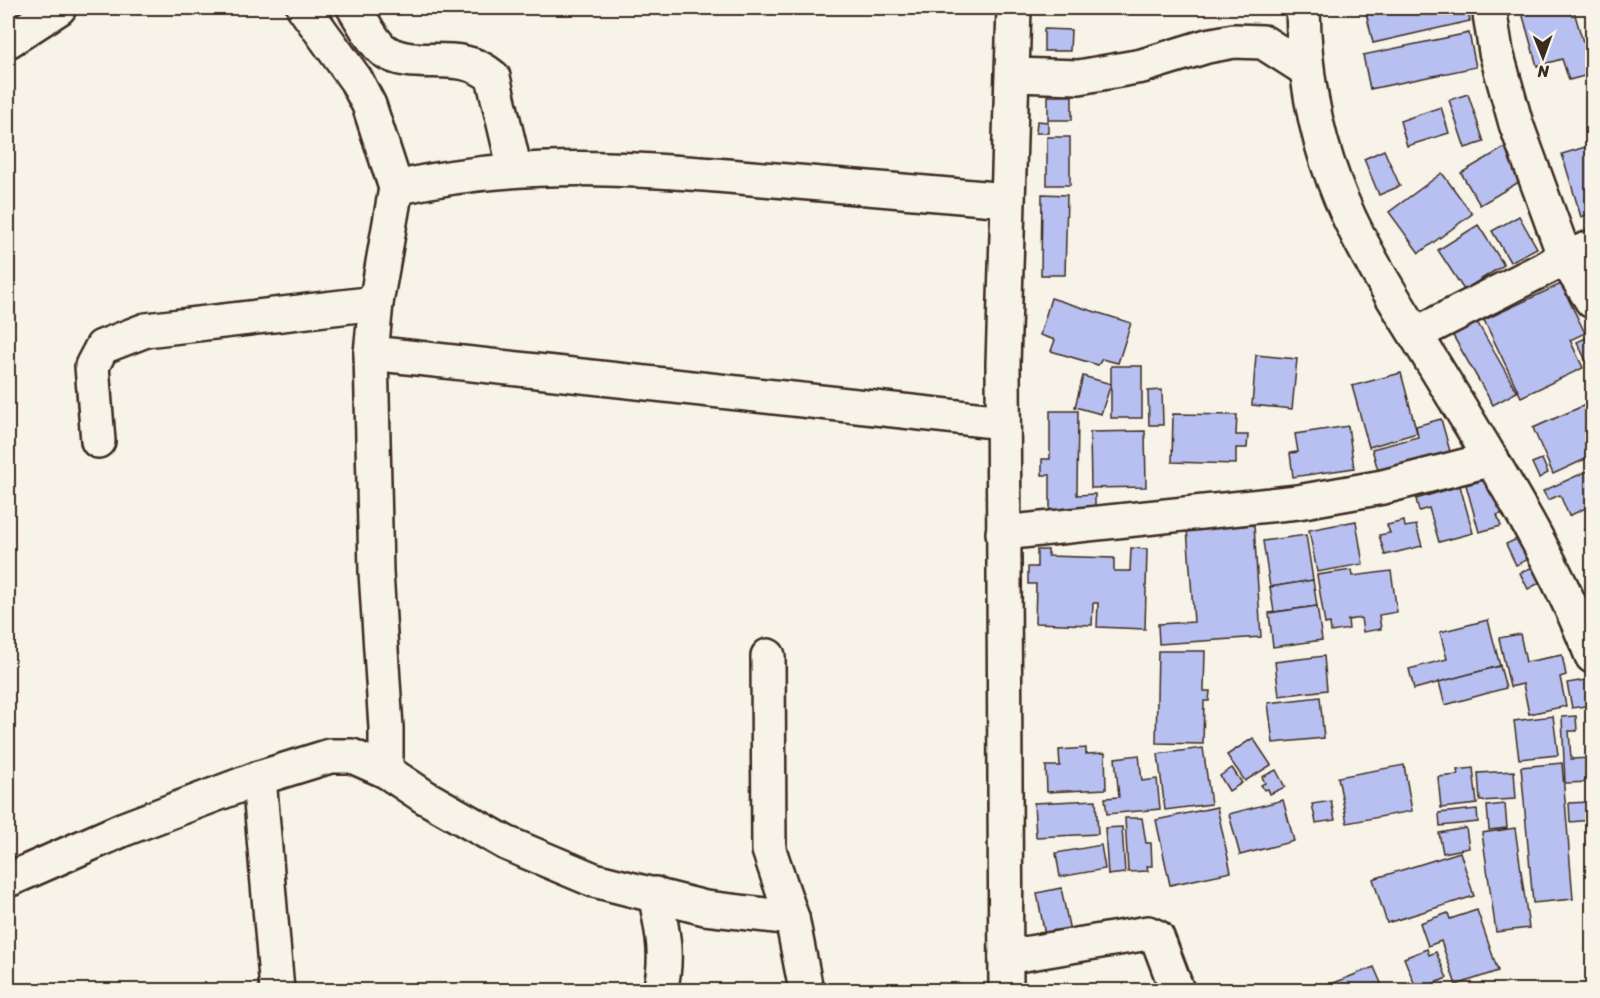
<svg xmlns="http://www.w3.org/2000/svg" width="1600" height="998" font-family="Sriracha,sans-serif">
<rect width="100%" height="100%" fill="#f7f3e8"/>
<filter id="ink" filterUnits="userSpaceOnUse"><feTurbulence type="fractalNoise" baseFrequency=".0167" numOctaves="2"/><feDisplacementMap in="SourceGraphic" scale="12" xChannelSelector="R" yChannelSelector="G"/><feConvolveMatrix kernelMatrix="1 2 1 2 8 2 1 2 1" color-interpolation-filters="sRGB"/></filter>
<g filter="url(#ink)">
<g fill="#b7c0f1" stroke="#3b2a1e" stroke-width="1.5">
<polygon points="1365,8 1467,8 1470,21 1373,43"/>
<polygon points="1527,8 1573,8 1583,42 1592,39 1592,74 1569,80 1562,59 1537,66 1521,9"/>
<polygon points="1044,29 1071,30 1070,51 1044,51"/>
<polygon points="1469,33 1476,67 1370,89 1363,55"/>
<polygon points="1468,94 1484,142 1465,148 1449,100"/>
<rect x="1048" y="96" width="24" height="24"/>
<polygon points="1441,107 1449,133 1407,146 1400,121"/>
<polygon points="1037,121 1048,122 1048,133 1036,133"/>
<rect x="1047" y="137" width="23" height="48"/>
<polygon points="1592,145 1592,213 1581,217 1562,154"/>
<polygon points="1507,146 1526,178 1480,205 1461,173"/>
<polygon points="1384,150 1400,186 1379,195 1364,159"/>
<polygon points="1442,173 1472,214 1419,253 1389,212"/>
<polygon points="1042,194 1067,195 1065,275 1041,275"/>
<polygon points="1519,216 1537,248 1510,262 1492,231"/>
<polygon points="1478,225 1504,265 1464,290 1438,250"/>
<polygon points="1561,284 1585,333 1570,340 1583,368 1521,397 1484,320"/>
<polygon points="1051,298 1131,323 1118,363 1102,359 1098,365 1051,351 1055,340 1040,335"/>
<polygon points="1476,320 1517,392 1493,405 1452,334"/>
<polygon points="1592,335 1592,368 1590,369 1577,342"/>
<polygon points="1256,355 1297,359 1292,409 1252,405"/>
<rect x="1111" y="366" width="31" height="52"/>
<polygon points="1401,373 1417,433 1369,447 1352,386"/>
<polygon points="1083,376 1111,384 1101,414 1075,407"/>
<polygon points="1162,390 1163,425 1149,425 1148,391"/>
<polygon points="1592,402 1592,456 1553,474 1533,428"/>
<polygon points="1050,411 1078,411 1077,495 1095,494 1095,513 1050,513 1050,475 1042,475 1042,459 1050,459"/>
<polygon points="1173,414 1237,415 1236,435 1248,435 1247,448 1236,448 1236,464 1172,462"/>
<polygon points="1441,419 1451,455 1379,474 1372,449 1418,437 1416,426"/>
<polygon points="1348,426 1354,468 1293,477 1290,453 1298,452 1295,434"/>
<polygon points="1145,431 1146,487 1091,488 1090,432"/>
<polygon points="1542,459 1548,473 1539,478 1532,463"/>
<polygon points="1592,469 1592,505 1569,516 1560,495 1548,500 1543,491"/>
<polygon points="1488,479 1508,512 1497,515 1501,526 1479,532 1466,485"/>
<polygon points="1460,486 1473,533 1439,542 1429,508 1419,511 1416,499"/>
<polygon points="1356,521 1363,564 1317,572 1309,530"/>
<polygon points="1404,521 1405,527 1416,525 1422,546 1385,555 1379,535 1390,533 1387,525"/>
<polygon points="1254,525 1261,637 1159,644 1158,624 1194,622 1187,529"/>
<polygon points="1592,526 1592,547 1584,530"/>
<polygon points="1306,535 1313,580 1270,587 1263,541"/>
<polygon points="1521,537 1531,558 1516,565 1506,544"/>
<polygon points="1131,548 1147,549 1145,629 1097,627 1098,603 1093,603 1092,625 1035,623 1036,584 1028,584 1028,567 1037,567 1037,550 1048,550 1048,556 1114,558 1114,571 1130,571"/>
<polygon points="1539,564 1547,579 1528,589 1520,573"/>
<polygon points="1352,570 1353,576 1391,571 1397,612 1379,615 1381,629 1363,632 1361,618 1348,620 1349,629 1331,632 1330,623 1325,624 1317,575"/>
<polygon points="1313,580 1317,606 1274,612 1270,587"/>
<polygon points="1317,606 1322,640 1273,647 1269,613"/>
<polygon points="1488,620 1500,666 1414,689 1409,669 1447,659 1440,632"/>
<polygon points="1520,634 1526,662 1562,655 1566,675 1560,677 1566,706 1529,714 1523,684 1510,687 1499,638"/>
<polygon points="1158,651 1205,651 1204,691 1210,691 1209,701 1204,701 1203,744 1156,743"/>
<polygon points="1324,656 1327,690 1279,696 1275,662"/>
<polygon points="1500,666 1506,688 1445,705 1439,682"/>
<polygon points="1592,679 1592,705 1572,708 1567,683"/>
<polygon points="1320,697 1324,738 1273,743 1268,703"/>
<polygon points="1553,716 1558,755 1519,759 1514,721"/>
<polygon points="1576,716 1577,731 1569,731 1571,759 1591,758 1592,782 1565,783 1562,717"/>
<polygon points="1253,738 1271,765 1245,781 1227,755"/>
<polygon points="1086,748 1086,754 1105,753 1106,789 1047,792 1046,766 1060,766 1059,750"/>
<polygon points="1203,748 1211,804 1165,810 1158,754"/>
<polygon points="1139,755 1142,781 1157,779 1160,809 1107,814 1105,798 1119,797 1115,758"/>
<polygon points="1562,763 1573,899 1533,903 1521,767"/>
<polygon points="1404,765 1412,811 1347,823 1338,777"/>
<polygon points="1232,768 1242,783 1229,791 1220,776"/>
<polygon points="1473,768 1477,804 1441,808 1438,777 1458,775 1457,770"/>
<polygon points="1276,770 1285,787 1270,794 1268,789 1264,790 1261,785 1265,783 1262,777"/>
<polygon points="1514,771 1516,799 1480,801 1478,773"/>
<polygon points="1096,800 1098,834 1036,837 1034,803"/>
<polygon points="1283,800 1294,841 1240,855 1229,814"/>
<polygon points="1331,801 1335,820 1316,823 1312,804"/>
<polygon points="1590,802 1591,820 1570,822 1569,803"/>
<polygon points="1505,804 1507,828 1489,830 1487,806"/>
<polygon points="1217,807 1231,872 1170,885 1156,820"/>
<polygon points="1477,809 1478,822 1440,826 1439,813"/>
<polygon points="1125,818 1142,818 1146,843 1151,843 1152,866 1147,866 1148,871 1128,872"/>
<polygon points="1122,827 1125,873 1108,875 1105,828"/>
<polygon points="1466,828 1469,848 1443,853 1439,833"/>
<polygon points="1515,828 1529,928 1496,932 1482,833"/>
<polygon points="1101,845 1105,869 1060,877 1056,853"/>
<polygon points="1460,852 1474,896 1387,923 1373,879"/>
<polygon points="1061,888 1071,936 1046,941 1037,893"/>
<polygon points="1477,910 1498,971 1456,985 1441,941 1428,946 1420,923 1448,913 1450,919"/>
<polygon points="1427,949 1429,955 1436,952 1447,978 1430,985 1432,990 1417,990 1404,958"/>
<polygon points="1374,967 1384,990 1316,990"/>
</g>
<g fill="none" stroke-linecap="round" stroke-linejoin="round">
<g stroke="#3b2a1e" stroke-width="38">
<g id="minor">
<polyline points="304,8 356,80 369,105 396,188 376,303 371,353 376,572 386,728 386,771"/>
<path d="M354,8C362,20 372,41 383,50C415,73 457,46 493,77L515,170"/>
<path d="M1303,8C1304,67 1313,126 1334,181C1355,239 1390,293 1422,345C1483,446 1549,547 1592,656"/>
<polyline points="1489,8 1496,52 1516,124 1565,258 1592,301"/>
<polyline points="8,41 59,8"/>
<polyline points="1013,75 1079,77 1142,66 1207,46 1234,41 1263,42 1307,70"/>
<path d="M396,188C517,159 640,168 763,179C844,186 926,193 1007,200"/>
<polyline points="1416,334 1565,258 1592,247"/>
<polyline points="371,353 1003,422"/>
<polyline points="98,441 92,366 102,347 146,330 376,303"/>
<polyline points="1003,533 1298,502 1383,487 1492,459"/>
<polyline points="768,656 769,850 792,918 806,990"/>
<polyline points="259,778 277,990"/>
<polyline points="8,880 124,829 259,778 330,756 352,756 386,771 425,797 506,843 594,880 705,908 792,918"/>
<path d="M655,894C662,929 669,956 660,990"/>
<polyline points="1006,957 1148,933 1157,937 1177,990"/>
<polyline points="1006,990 1003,364 1014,8"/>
</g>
</g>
<use href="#minor" stroke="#f7f3e8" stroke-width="33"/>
</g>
</g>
<rect width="1600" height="998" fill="none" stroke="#f7f3e8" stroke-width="30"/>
<rect x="15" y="15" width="1570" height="968" fill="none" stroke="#3b2a1e" stroke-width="2" filter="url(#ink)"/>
<g transform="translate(1543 57) rotate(179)" stroke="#f7f3e8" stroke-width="4.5" paint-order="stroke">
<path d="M0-4.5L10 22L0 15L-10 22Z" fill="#3b2a1e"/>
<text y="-9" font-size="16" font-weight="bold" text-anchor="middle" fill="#3b2a1e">N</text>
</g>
</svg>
